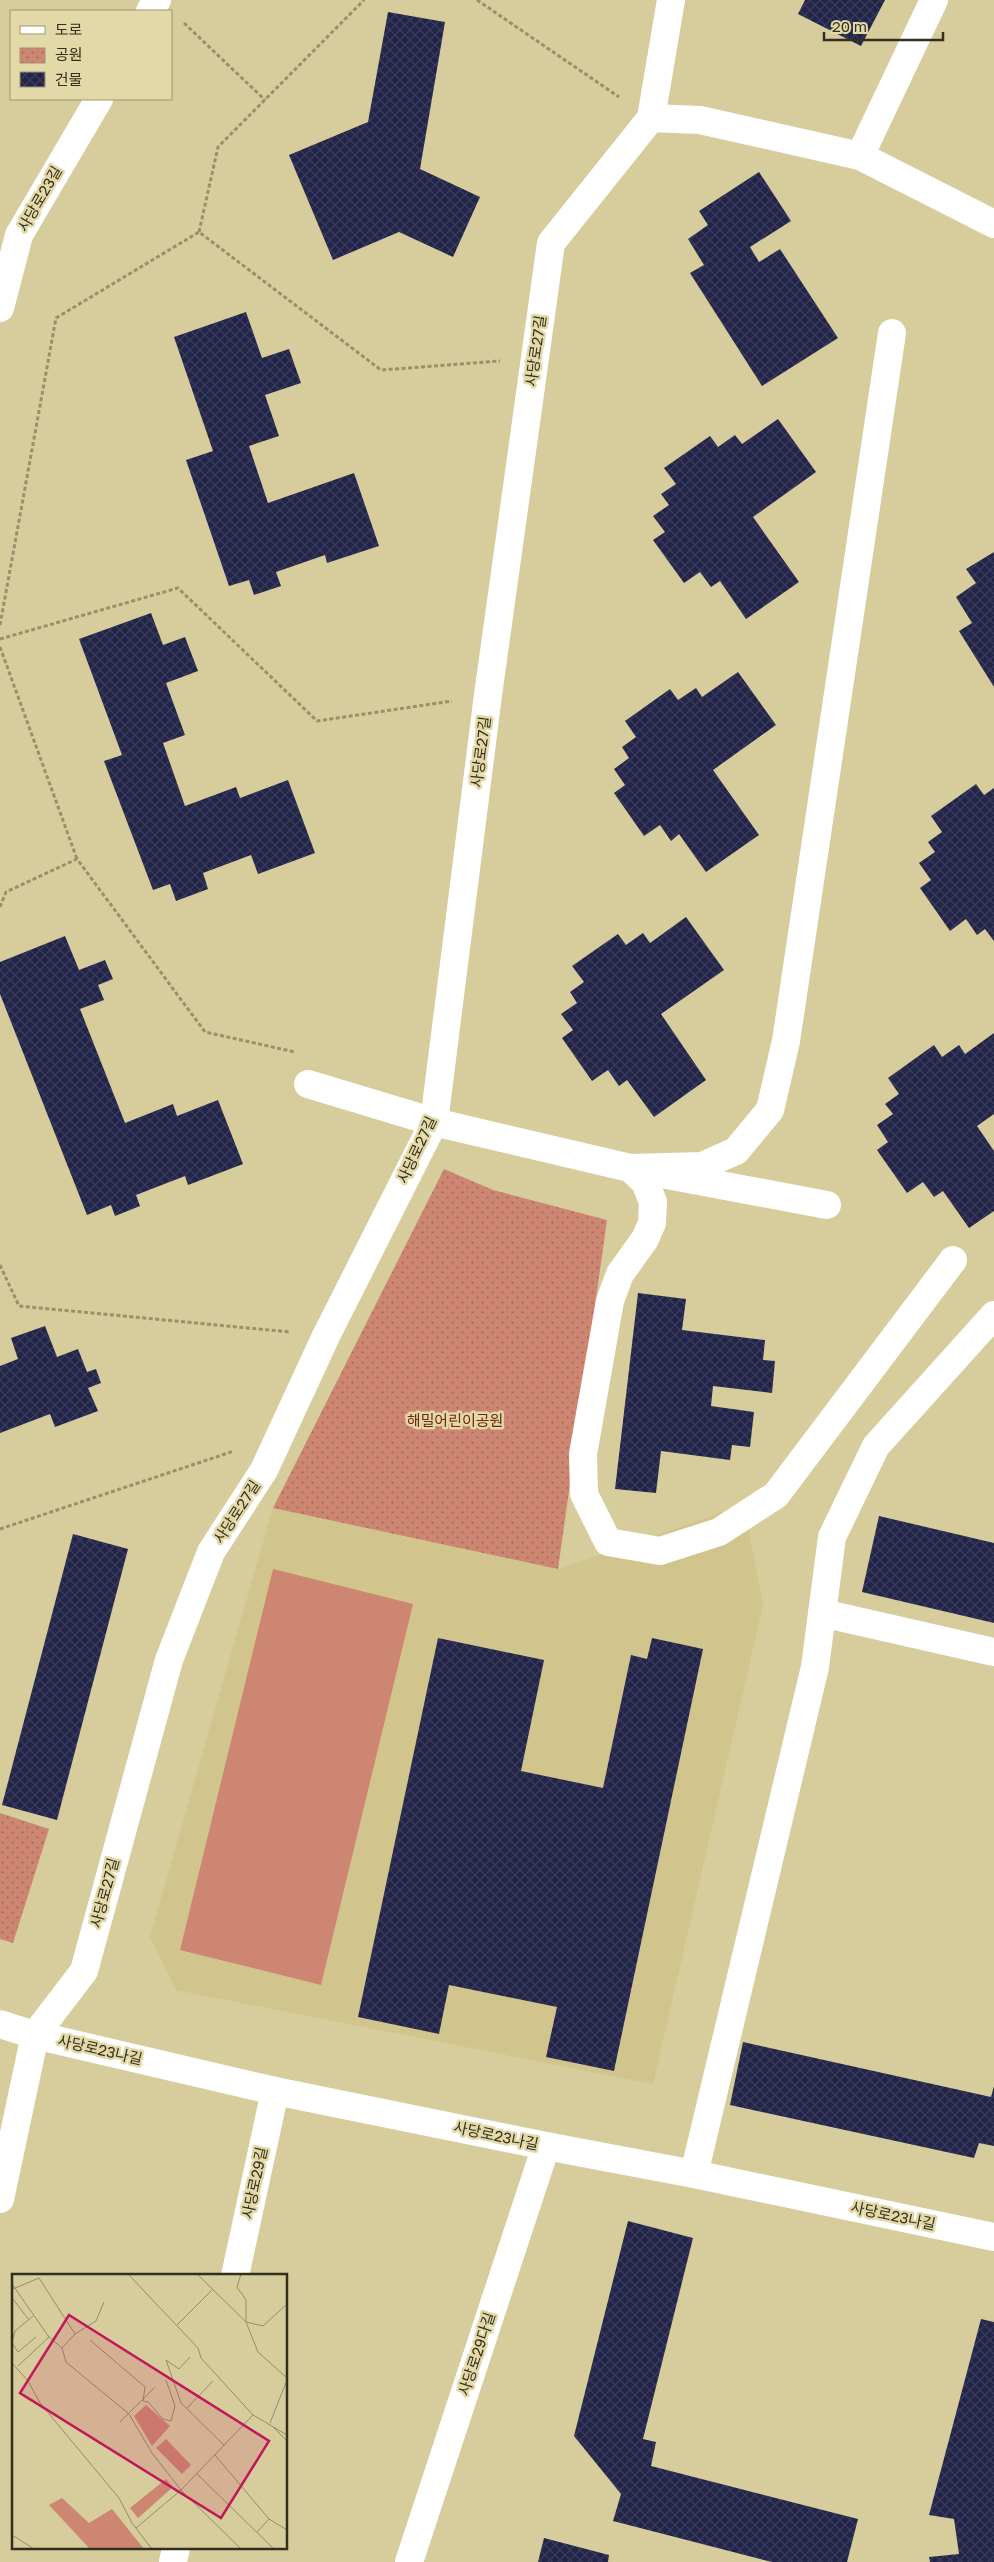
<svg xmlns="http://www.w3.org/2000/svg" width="994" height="2562" font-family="'Golos Text','Noto Sans KR',sans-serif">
<defs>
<pattern id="park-dots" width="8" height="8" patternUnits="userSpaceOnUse" patternTransform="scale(1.25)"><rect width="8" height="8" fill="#cd8671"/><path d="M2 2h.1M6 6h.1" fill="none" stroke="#a76e5c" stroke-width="1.8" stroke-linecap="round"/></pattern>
<pattern id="building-cross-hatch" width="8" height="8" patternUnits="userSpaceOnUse" patternTransform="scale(1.25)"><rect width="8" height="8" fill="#222549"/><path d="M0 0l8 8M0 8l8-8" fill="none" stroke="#3a3c5a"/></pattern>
</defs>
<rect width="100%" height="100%" fill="#d6cc9c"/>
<polygon fill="#d1c58d" points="744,1505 763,1605 653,2084 176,1990 150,1937 273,1508 558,1569"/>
<g fill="url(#park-dots)">
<polygon points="444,1169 493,1190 607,1220 558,1569 273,1508"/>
<polygon points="0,1813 49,1829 13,1943 0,1939"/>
</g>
<polygon fill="#cd8671" points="273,1569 413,1604 321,1985 180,1950"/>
<g fill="url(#building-cross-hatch)">
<polygon points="805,0 885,0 861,46 798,14"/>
<polygon points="388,12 445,22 420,169 480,197 453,257 399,232 333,260 289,155 368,122"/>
<polygon points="759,172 791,221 750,247 759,262 780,249 838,338 762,386 690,273 704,265 688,239 708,225 699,211"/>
<polygon points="246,312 262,358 289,349 301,383 265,395 279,436 249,446 268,503 354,473 379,546 327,563 325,555 276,572 281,586 254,595 249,580 229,586 186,460 213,451 174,337"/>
<polygon points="778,419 816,472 753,517 799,582 746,619 720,581 711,587 700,572 684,583 653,540 665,532 653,516 669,505 661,494 676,484 664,468 710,436 718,447 735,435 742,444"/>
<polygon points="994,552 994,687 959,631 972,623 956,597 976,583 966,569"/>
<polygon points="151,613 163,645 185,637 198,671 166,683 185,735 163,743 185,806 236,787 240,798 288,780 315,853 258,874 251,855 203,873 208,889 176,901 170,884 153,890 104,761 122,755 79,639"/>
<polygon points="738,672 776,725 713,770 759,835 706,872 679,834 671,841 660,825 644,836 614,793 625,785 614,769 629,758 622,747 636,737 625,721 670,689 678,700 696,688 702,697"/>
<polygon points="976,784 984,795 994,788 994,941 985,929 977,935 966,919 950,931 920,888 931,880 919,863 935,852 928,842 942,832 931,816"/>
<polygon points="686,917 724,970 661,1014 706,1080 654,1117 627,1080 619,1086 608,1070 592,1081 562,1038 573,1030 561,1014 577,1003 570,992 584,982 572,966 618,934 626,945 643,933 650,943"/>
<polygon points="65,936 79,970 105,960 113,979 98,985 104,1000 80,1009 125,1123 173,1104 177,1116 218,1100 243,1164 188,1185 185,1176 136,1195 140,1206 115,1216 111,1205 87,1215 0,994 0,962"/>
<polygon points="994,1033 994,1114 977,1126 994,1151 994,1211 969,1228 943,1191 934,1197 923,1182 907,1193 877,1150 888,1142 877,1125 893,1114 885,1104 899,1094 888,1078 934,1045 942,1057 959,1045 965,1054"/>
<polygon points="638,1293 686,1299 682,1330 765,1340 763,1360 775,1361 772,1393 713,1386 711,1406 754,1412 750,1447 732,1445 730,1460 661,1451 656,1493 615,1489"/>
<polygon points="45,1326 57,1357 78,1349 87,1372 96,1369 101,1383 88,1388 98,1411 55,1427 50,1414 0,1433 0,1366 18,1359 11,1338"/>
<polygon points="879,1516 994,1543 994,1623 862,1592"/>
<polygon points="73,1534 128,1549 57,1820 2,1805"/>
<polygon points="438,1638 544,1660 521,1771 603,1788 631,1655 647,1659 652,1638 703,1649 614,2071 546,2057 557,2007 449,1985 439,2034 358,2017"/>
<polygon points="743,2042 991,2097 994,2086 994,2146 979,2143 974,2158 730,2105"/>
<polygon points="628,2221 693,2238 643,2439 656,2442 651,2466 858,2519 847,2562 772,2562 613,2521 621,2494 574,2436"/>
<polygon points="981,2319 994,2322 994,2562 930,2562 929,2557 959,2554 954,2519 929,2515"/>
<polygon points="544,2538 609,2555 608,2562 538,2562"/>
</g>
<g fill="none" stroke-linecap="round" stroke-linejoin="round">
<g stroke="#98906b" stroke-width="3" stroke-dasharray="4 2.5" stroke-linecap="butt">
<polyline points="477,0 619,97"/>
<polyline points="184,23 265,100"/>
<polyline points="199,232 218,147 364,0"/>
<polyline points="0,625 56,318 199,232 381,370 500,361"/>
<polyline points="0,639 178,588 317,721 452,701"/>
<polyline points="0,647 77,859"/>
<polyline points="0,907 6,892 77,859 205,1032 295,1052"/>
<polyline points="0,1265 19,1306 290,1332"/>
<polyline points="0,1529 234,1451"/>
</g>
<g stroke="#fff" stroke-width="28">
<polyline points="934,0 860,156 994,224"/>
<polyline points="150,11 157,0"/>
<polyline points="651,118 700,120 860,156"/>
<polyline points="0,308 19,235 99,99"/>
<polyline points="308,1084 434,1122 630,1168 827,1205"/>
<polyline points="630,1168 702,1166 736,1151 770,1110 786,1041 892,333"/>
<polyline points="630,1168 645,1182 653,1202 652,1223 645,1239 620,1274 610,1301 583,1454 584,1494 608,1542 660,1551 719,1532 776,1495 953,1260"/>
<polyline points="822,1613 994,1652"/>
<polyline points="0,2024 35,2035 275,2091 546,2146 694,2174 994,2237"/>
<polyline points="694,2174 815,1667 832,1537 876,1446 994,1315"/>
<polyline points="0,2199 35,2035 84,1971 169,1660 211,1552 264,1470 326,1336 434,1122 488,695 551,243 651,118 671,0"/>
<polyline points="235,2276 275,2091"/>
<polyline points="173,2562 176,2548"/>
<polyline points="409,2562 546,2146"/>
</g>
</g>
<g text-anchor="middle" stroke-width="5" stroke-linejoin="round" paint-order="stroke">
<g font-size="15" fill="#332f1c" stroke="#e3d9a8">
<text transform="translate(40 199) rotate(-60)" y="5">사당로23길</text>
<text transform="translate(536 351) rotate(-82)" y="5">사당로27길</text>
<text transform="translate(481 752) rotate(-83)" y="5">사당로27길</text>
<text transform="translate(417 1150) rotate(-65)" y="5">사당로27길</text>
<text transform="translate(237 1512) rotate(-57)" y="5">사당로27길</text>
<text transform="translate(105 1893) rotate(-75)" y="5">사당로27길</text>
<text transform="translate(100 2050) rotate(13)" y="5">사당로23나길</text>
<text transform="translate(496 2136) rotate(12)" y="5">사당로23나길</text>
<text transform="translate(255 2183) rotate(-78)" y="5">사당로29길</text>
<text transform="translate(893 2216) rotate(12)" y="5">사당로23나길</text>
<text transform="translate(477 2354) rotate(-72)" y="5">사당로29다길</text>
</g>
<g font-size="15" fill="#702810" stroke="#e3d9a8">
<text x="455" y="1426">해밀어린이공원</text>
</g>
</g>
<g transform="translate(12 2274)">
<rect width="275" height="275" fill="#d6cc9c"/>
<path d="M134,131L158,152L140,172L122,142ZM154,205L161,213L126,244L118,234ZM50,224L77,249L100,235L132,275H78L37,231Z" fill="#cd8671"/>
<path d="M154,165L179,191L170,200L144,174Z" fill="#cd8671"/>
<path fill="none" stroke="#958d69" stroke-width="1" d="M116,0L186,74L189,84L241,141L275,161M185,0L234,48L251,52L275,30M229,0L225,13L234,26V48L246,78L275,104M0,10L37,63L50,74L54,88L117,140L140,179L169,216L229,275M1,15L27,4L63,60L84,47L92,28M1,25L17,46M165,51L200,16M78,66L133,113L131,127M0,68L3,57L21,42M0,69L6,78L24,63M50,74L63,60M154,86L169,129L212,171M154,86L167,95L178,83M0,89L16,107L28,129L107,224L120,249L140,275M6,92L37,63M131,127L136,128L151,145L159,147L163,132L154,106M175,134L201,107M108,148L143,113M258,149L275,106M260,152L275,167M203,181L257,245L275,256M185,200L262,275M124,254L169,216L241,141M245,258L257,245M0,261L22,275"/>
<path fill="#c2185b" fill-opacity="0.15" stroke="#c2185b" stroke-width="2.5" d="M57,41L257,167L209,244L8,119Z"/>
<rect width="275" height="275" fill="none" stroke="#332f1c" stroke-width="2.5"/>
</g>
<rect x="10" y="10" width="162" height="90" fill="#e3d9a8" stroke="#9d9570"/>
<rect x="20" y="26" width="25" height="8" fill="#ffffff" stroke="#9d9570"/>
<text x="55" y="35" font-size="15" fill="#332f1c">도로</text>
<rect x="20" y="48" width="25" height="15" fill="url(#park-dots)" stroke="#9d9570"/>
<text x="55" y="60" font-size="15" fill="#332f1c">공원</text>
<rect x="20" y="72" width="25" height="15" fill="url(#building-cross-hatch)" stroke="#9d9570"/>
<text x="55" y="85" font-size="15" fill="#332f1c">건물</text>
<path d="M824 32v8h119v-8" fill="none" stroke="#332f1c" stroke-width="2.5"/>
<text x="832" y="32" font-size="15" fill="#332f1c" stroke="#e3d9a8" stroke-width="4" paint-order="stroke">20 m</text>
</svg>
